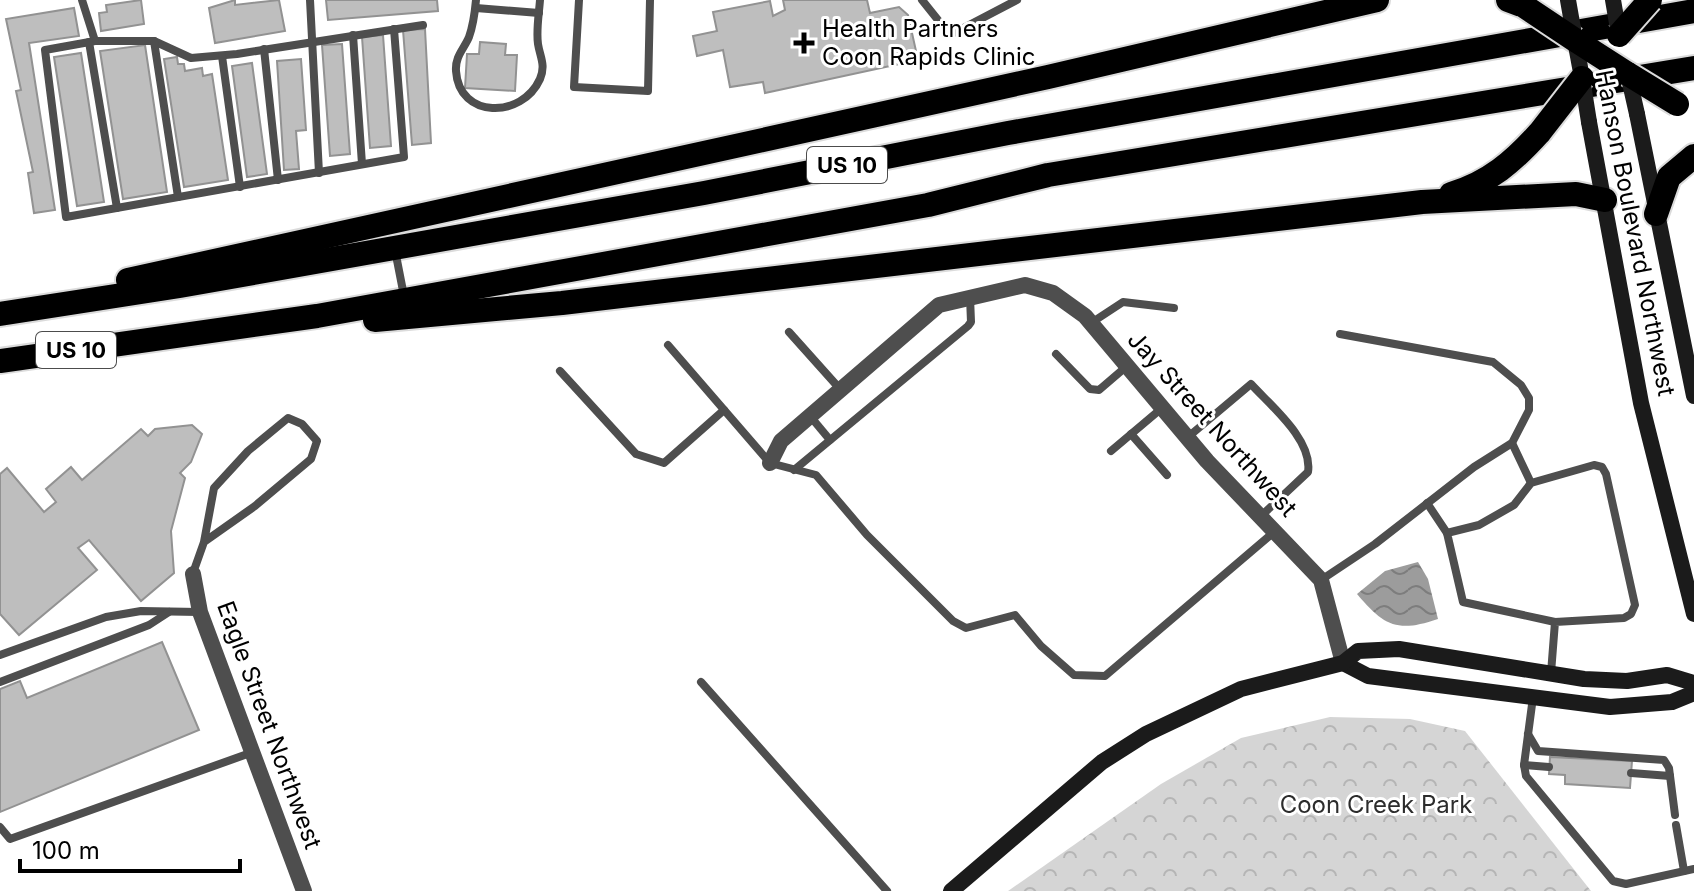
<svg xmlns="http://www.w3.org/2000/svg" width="1694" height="891" font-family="Inter,sans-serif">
<defs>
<pattern id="park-crowns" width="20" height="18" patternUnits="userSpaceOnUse" patternTransform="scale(2)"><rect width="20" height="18" fill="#d5d5d5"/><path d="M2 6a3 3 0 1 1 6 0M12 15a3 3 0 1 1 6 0" fill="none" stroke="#b5b5b5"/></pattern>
<pattern id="water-waves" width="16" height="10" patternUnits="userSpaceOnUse" patternTransform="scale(2)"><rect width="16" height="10" fill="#9c9c9c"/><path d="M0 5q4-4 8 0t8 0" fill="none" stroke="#7d7d7d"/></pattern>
</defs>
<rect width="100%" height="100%" fill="#fff"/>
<polygon fill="url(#park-crowns)" points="1330,717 1410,719 1465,731 1591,891 1008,891 1161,784 1241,738"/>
<path fill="url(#water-waves)" d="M1418,562L1428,579L1438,619C1397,633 1384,626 1357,594L1385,571Z"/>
<g fill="#bebebe" stroke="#929292" stroke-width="2">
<polygon points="141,0 144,24 101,31 99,13 107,12 106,5"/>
<polygon points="235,0 235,5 279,0 285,31 215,43 209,8"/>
<polygon points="326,0 437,0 438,11 328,20"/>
<polygon points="783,0 867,0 870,13 899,7 908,15 918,60 765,93 763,82 730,87 723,50 697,56 693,36 717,31 713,12 770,1 773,16 785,10"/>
<polygon points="74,8 79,36 29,43 55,210 34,213 28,173 33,172 16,91 21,90 6,19"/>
<polygon points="425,29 431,143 412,145 403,30"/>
<polygon points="383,35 391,146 370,148 362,37"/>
<polygon points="480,42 506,44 505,55 517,55 515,91 465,88 467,54 479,54"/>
<polygon points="342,44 350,154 330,156 322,45"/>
<polygon points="145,45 167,192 123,199 100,51"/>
<polygon points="81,53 104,202 77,206 54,57"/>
<polygon points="177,57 178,64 184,64 185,71 202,68 203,76 212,74 228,180 184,187 164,59"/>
<polygon points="301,59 306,130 296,131 299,169 284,170 277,61"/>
<polygon points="252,63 267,174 247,177 232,66"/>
<polygon points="192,425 202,434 191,462 180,473 185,478 171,531 174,573 141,601 89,540 78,548 97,570 19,635 0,614 0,474 7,468 44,512 56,502 46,489 71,467 82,480 141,429 148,436 155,429"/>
<polygon points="162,642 199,730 0,812 0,689 20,681 27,698"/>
<polygon points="1550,757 1632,761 1630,788 1565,784 1565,775 1549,774"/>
</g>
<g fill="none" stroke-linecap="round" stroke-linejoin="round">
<g stroke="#dbdbdb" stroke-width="28">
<g id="highway">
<polyline points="1508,0 1524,6"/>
<polyline points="1575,40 1628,74"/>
<path d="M1451,194C1489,183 1514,161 1540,132"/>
<polyline points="1656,214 1669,177 1694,156"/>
<polyline points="128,280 1048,77 1377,0"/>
<polyline points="0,314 180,286 704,193 1008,133 1694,11"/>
<polyline points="375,320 562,303 1422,202 1576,194 1605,200"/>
<polyline points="0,361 317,316 928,205 1048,175 1694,68"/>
</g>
</g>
<g stroke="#4e4e4e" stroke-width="8">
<polyline points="82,0 95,41 154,41 191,58 237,54 423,25"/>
<polyline points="310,0 319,173"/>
<path d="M476,0C475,11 473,26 469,37C464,49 455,56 456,71C459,119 522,119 540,79C546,65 540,57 538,44C536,30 539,14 540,0"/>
<polyline points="579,0 574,87 648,91 650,0"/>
<polyline points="922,0 950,35 1017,0"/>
<polyline points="476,8 539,13"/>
<polyline points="353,35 362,164"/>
<polyline points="95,41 45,50 66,217 404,157 394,29"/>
<polyline points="154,41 178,197"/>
<polyline points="89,42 117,208"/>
<polyline points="264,49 278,180"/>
<polyline points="222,56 240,187"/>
<polyline points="395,250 404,296"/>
<polyline points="1091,323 1123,302 1174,308"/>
<polyline points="789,332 840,389"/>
<polyline points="668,345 770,463 816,475 867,535 953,621 966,628 1015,615 1041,646 1074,675 1105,676 1274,532"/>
<polyline points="1056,354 1090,389 1099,390 1127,366"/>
<polyline points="560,371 636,454 664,463 724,410"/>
<polyline points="810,416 830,440"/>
<polyline points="1131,434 1167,475"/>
<path d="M1188,437L1251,384C1271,406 1313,440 1308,472L1260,517"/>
<polyline points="1512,443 1531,483"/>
<polyline points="1111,451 1162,408"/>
<polyline points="794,470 968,326 971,322 970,297"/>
<polyline points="1427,503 1447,533"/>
<polyline points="193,573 204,542 255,506 311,459 317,441 302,424 288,418 248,451 214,488 204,542"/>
<polyline points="1321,580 1375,544 1474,467 1512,443 1529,410 1529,398 1521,385 1493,362 1340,334"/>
<polyline points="0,655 106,617 141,611 199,612"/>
<polyline points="1551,673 1555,622 1624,618 1631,614 1635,605 1606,474 1602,467 1594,465 1531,483 1514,505 1479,525 1447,533 1463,602 1555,622"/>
<polyline points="0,682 149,625 169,612"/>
<polyline points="701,682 887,891"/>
<polyline points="1533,697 1524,765 1526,776 1613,881 1626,884 1694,869"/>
<polyline points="1528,734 1538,751 1664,760 1669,768 1675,815"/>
<polyline points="1524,765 1549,767"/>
<polyline points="1631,773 1670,776"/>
<polyline points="1676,825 1684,871"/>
<polyline points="0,827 10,839 253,752"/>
</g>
<g stroke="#4e4e4e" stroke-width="16">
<polyline points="770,463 781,441 939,305 1025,285 1053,293 1085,316 1207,461 1321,580 1343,663"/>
<polyline points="193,574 200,612 304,891"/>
</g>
<g stroke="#1b1b1b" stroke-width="16">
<polyline points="1575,40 1582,78"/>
<polyline points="1637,114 1694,396"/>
<polyline points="1589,122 1641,403 1694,614"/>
<polyline points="1343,663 1368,676 1610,707 1672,702 1694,693"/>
<polyline points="951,891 1102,762 1146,734 1241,689 1343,663 1358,651 1399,649 1584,679 1627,681 1667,675 1694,683"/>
</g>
<use href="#highway" stroke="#000" stroke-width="24"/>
<g stroke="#dbdbdb" stroke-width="28" stroke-linecap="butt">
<g id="highway-bridge">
<polyline points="1524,6 1575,40"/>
<polyline points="1619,35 1650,0"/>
<polyline points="1628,74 1677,104"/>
<polyline points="1540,132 1582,78"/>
</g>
</g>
<g stroke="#1b1b1b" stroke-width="16">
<polyline points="1568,0 1575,40"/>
<polyline points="1613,0 1619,35"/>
<polyline points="1628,74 1637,114"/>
<polyline points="1582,78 1589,122"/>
</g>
<use href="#highway-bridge" stroke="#000" stroke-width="24"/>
</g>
<path fill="#000" stroke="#fff" stroke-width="3" d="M800 31h8v8h8v8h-8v8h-8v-8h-8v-8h8z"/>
<g text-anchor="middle" stroke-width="6" stroke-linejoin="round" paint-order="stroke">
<g fill="#fff" stroke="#4c4c4c" stroke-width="2">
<rect x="807" y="147" width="80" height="36" rx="6"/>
<rect x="36" y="332" width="80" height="36" rx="6"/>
</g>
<g font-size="22" font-weight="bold" fill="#000">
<text x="847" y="173">US 10</text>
<text x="76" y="358">US 10</text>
</g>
<g font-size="24" fill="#000" stroke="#fff" text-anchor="start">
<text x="822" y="37">Health Partners<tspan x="822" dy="28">Coon Rapids Clinic</tspan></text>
</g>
<g font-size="24" fill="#000" stroke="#fff">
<text transform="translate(1635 233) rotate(79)" y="8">Hanson Boulevard Northwest</text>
<text transform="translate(1212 424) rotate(48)" y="8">Jay Street Northwest</text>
<text transform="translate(269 725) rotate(70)" y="8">Eagle Street Northwest</text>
</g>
<g font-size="24" fill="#2c2c2c" stroke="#fff">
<text x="1376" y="813">Coon Creek Park</text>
</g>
</g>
<path d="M20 859v12h220v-12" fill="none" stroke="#000000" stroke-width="4"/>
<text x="32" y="859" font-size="24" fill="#000000" stroke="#ffffff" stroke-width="6" paint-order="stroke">100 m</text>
</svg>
